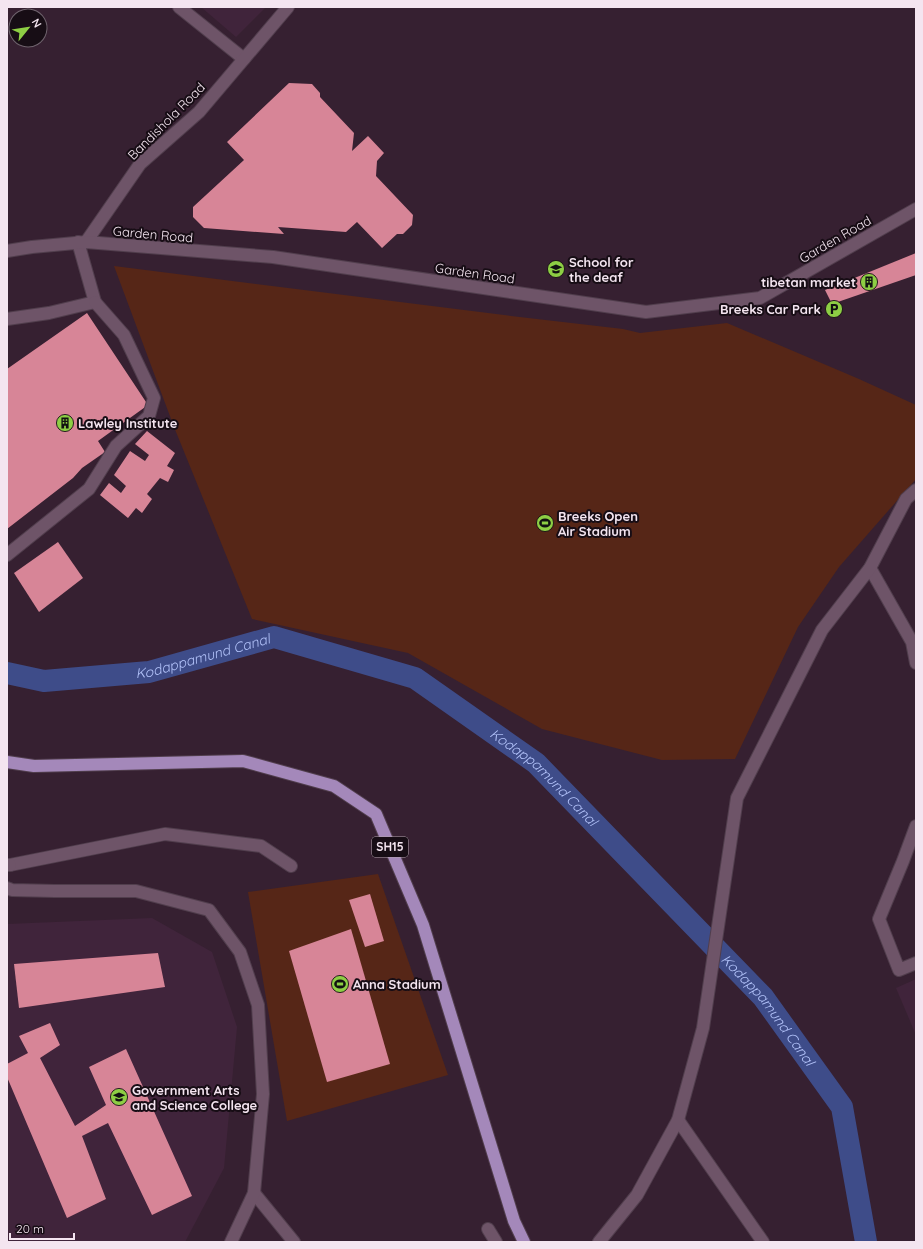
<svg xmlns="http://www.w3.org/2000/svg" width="923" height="1249" font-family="Quicksand,sans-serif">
<rect width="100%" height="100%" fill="#362031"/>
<g fill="#40243b">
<polygon points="201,7 266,7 236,37"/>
<polygon points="152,918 212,952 237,1027 224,1168 185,1242 7,1242 7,924"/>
<polygon points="916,979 916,1035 896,988"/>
</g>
<g fill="#562617">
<polygon points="114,266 511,316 623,329 640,333 727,323 859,379 916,405 916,479 839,567 798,627 735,759 662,760 542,729 408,653 252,619 174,427"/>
<polygon points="378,874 448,1075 287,1121 248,892"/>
</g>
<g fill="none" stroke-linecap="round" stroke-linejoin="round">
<path stroke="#3e4c89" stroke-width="22" id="s1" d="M7,673L44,681L149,672L274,637L415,678L536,763L763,997L842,1107L866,1242"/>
</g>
<g fill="#d78597">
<polygon points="289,83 312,84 320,93 320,97 354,133 352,151 368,136 384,153 377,161 376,176 413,215 412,225 403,234 397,234 382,248 357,222 346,232 278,227 284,234 204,228 193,217 193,207 244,160 227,142"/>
<polygon points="916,253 916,275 832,304 825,290"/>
<polygon points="87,313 148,405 98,441 105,452 82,468 73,478 7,529 7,369"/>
<polygon points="147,431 175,453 167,466 174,470 168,482 160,478 147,494 152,499 142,513 136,508 128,518 100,495 109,483 121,493 126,486 114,475 130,451 145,461 149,455 135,444"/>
<polygon points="58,542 83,578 39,612 14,573"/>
<polygon points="370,894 384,941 365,947 349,900"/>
<polygon points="351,929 390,1064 327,1082 289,951"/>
<polygon points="158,953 165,987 19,1008 14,964"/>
<polygon points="50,1023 60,1045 40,1058 75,1126 106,1105 89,1067 126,1049 192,1196 152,1215 108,1123 82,1136 106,1199 67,1218 7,1077 7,1064 28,1053 19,1036"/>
</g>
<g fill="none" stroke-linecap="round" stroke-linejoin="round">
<g stroke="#513e4d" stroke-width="14">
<g id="street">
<polyline points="179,7 244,59"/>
<polyline points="86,242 140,164 199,112 288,7"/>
<polyline points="7,319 49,313 95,302 78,242"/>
<polyline points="7,555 89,489 116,446 149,416 154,398 124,335 95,302"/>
<polyline points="870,568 912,642 916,663"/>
<polyline points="916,826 903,861 879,919 899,970 916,963"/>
<polyline points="10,865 165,834 261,846 291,866"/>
<polyline points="678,1120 763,1242"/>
<polyline points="254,1193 294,1242"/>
<polyline points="488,1229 496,1242"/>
</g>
</g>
<g stroke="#513e4d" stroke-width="14">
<g id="secondary">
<polyline points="7,251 32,247 86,242 273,257 646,312 760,298 916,209"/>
<polyline points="7,865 10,865"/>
<polyline points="7,888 12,890 55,891 136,891 209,910 240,952 258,1005 263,1094 254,1193 231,1242"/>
<polyline points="599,1242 637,1195 678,1120 703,1028 737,798 822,630 870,568 906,499 916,490"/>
</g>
</g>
<g stroke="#513e4d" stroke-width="14">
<polyline id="primary" points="7,762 34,766 243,761 334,786 376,814 423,925 514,1221 524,1242"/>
</g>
<use href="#street" stroke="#6e5468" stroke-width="12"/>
<use href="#secondary" stroke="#6e5468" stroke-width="12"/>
<use href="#primary" stroke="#a488ba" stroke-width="12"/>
</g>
<defs>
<g id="school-disc" transform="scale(0.9)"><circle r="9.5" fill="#8dce44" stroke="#170d15"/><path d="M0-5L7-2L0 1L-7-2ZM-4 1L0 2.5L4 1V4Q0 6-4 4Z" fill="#111"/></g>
<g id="building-disc" transform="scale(0.9)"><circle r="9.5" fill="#8dce44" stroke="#170d15"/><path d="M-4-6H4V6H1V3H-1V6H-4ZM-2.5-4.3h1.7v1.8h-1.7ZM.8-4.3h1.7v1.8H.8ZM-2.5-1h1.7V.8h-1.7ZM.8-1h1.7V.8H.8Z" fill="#111"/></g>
<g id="parking-disc" transform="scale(0.9)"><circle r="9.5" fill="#8dce44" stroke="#170d15"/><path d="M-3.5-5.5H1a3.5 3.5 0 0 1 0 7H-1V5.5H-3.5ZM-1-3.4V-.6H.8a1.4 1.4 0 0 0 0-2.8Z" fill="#111"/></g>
<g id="stadium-disc" transform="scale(0.9)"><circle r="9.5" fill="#8dce44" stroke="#170d15"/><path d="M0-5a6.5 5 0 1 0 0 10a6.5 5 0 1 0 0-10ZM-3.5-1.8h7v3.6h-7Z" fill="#111"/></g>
<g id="university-disc" transform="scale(0.9)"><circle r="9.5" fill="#8dce44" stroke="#170d15"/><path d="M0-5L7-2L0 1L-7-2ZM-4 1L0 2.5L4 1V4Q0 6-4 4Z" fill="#111"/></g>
</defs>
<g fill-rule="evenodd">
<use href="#school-disc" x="556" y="269"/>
<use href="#building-disc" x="869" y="282"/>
<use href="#parking-disc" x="834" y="309"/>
<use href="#building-disc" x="65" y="423"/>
<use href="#stadium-disc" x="545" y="523"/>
<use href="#stadium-disc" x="340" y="984"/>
<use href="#university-disc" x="119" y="1097"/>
</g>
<g text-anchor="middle" stroke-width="4" stroke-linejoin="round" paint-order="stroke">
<rect fill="#170d15" stroke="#b2a4ae" stroke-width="1" x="372" y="837" width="36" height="20" rx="3"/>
<g font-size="12" font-weight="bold" fill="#f4e5f0">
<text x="390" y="851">SH15</text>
</g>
<g font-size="13" fill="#f4e5f0" stroke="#170d15">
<text transform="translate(166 121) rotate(-45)" y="5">Bandishola Road</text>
<text transform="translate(153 234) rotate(5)" y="5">Garden Road</text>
<text transform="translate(835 239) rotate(-30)" y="5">Garden Road</text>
<text transform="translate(475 273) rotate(8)" y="5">Garden Road</text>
</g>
<g font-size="13" font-weight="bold" fill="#f4e5f0" stroke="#170d15" text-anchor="start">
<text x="569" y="267">School for<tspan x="569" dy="15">the deaf</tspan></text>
<text x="856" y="287" text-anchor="end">tibetan market</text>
<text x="821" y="314" text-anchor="end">Breeks Car Park</text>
<text x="78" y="428">Lawley Institute</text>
<text x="558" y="521">Breeks Open<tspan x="558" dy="15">Air Stadium</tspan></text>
<text x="353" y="989">Anna Stadium</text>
<text x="132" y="1095">Government Arts<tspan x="132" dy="15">and Science College</tspan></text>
</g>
<g font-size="14" font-style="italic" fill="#b2c2f9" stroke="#170d15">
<text dy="5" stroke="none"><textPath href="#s1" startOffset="199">Kodappamund Canal</textPath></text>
<text dy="5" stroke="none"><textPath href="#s1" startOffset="583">Kodappamund Canal</textPath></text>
<text dy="5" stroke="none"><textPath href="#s1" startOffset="907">Kodappamund Canal</textPath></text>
</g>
</g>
<rect width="923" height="1249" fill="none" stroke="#f4e5f0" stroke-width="16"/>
<g transform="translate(28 28) rotate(60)"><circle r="19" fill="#170d15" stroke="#6f636d"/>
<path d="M0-3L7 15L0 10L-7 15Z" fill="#8dce44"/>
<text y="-6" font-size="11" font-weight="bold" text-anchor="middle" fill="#f4e5f0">N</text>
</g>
<path d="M10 1233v6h64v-6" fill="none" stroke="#f4e5f0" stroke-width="2"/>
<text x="16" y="1233" font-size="12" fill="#f4e5f0" stroke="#170d15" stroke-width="3" paint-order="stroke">20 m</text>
</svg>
